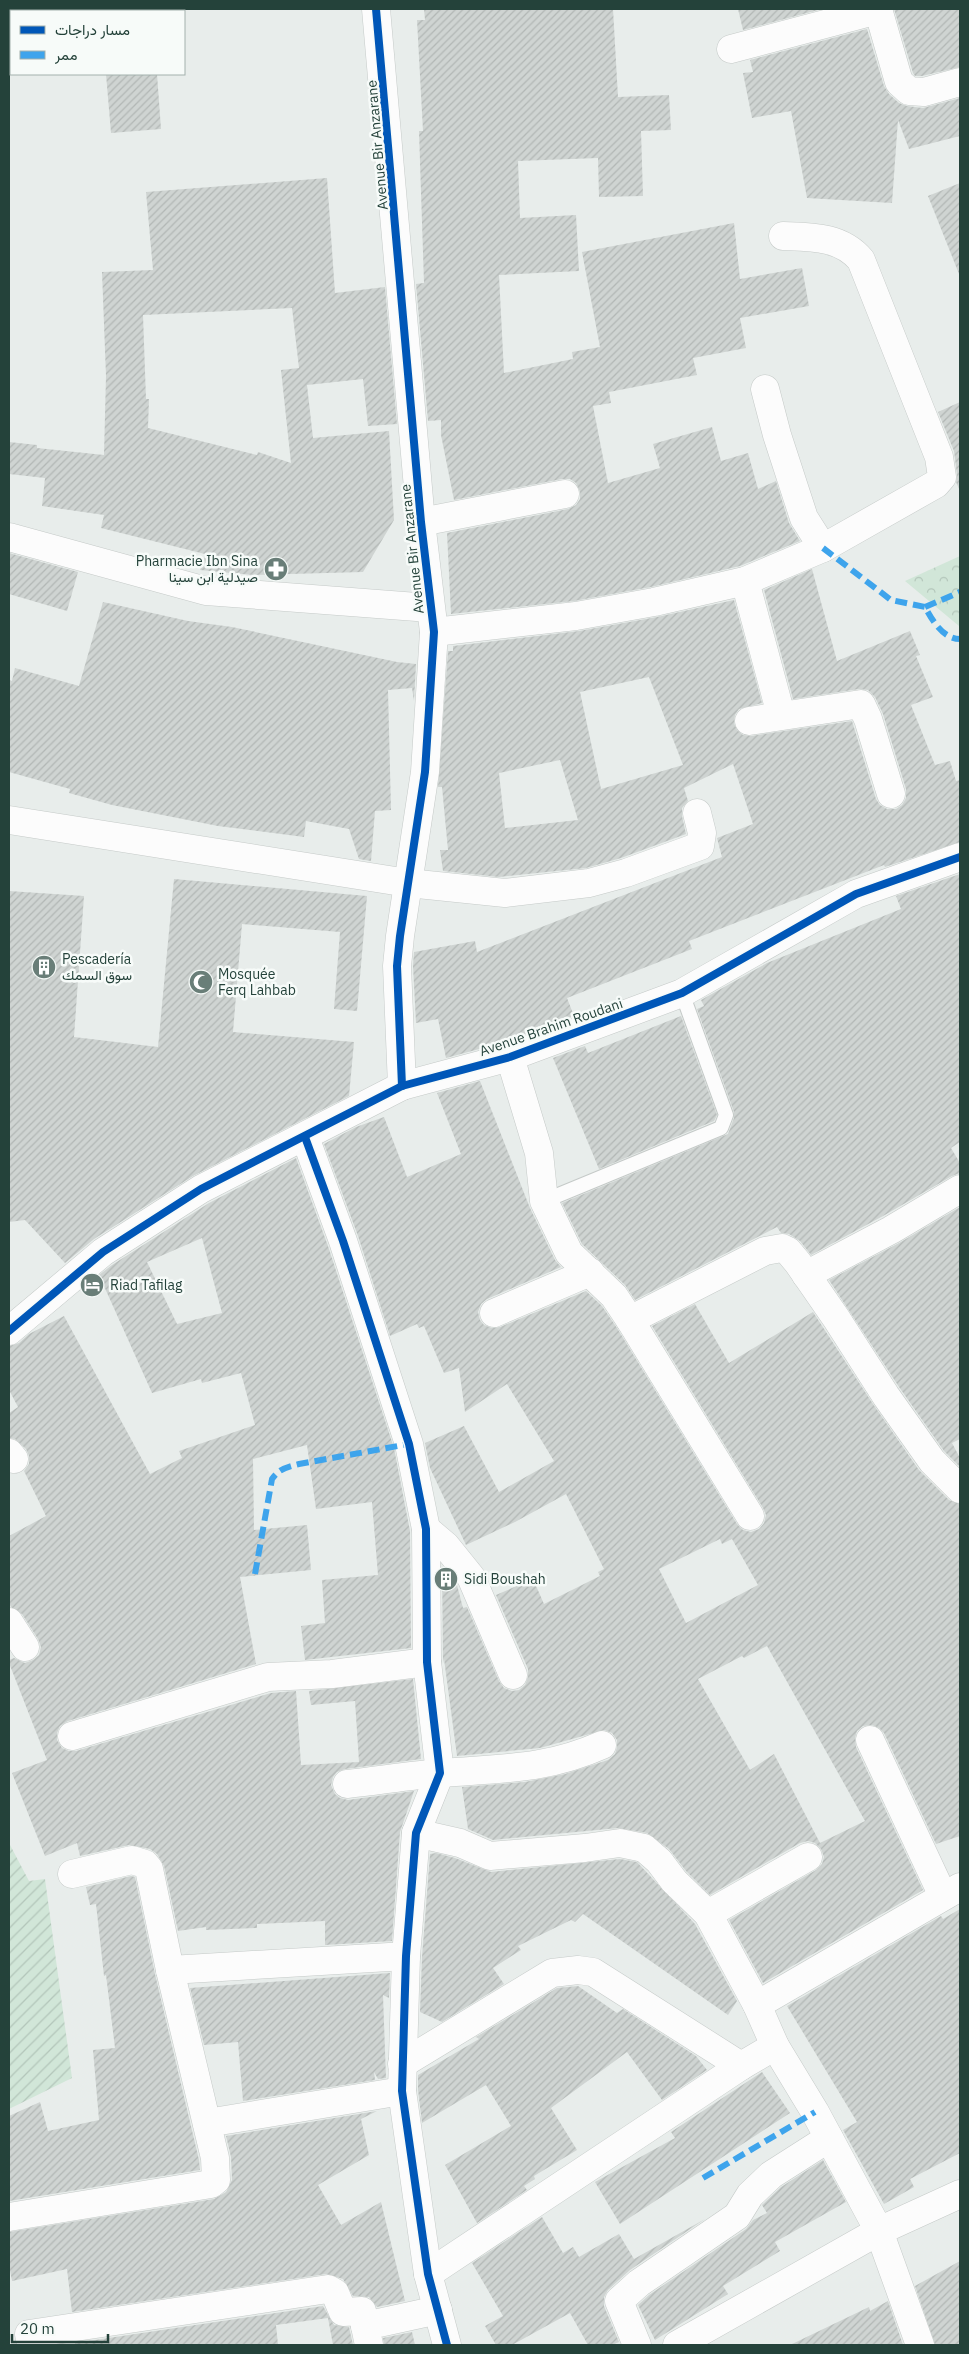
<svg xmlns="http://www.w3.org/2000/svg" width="969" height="2354" font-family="'IBM Plex Sans',Vazirmatn,sans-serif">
<defs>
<pattern id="forest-crowns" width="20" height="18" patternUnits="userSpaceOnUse" patternTransform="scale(1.25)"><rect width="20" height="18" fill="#d1e6d8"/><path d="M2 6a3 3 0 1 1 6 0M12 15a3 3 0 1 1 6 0" fill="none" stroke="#b3c6ba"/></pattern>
<pattern id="garden-furrows" width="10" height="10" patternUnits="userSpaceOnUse" patternTransform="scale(1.25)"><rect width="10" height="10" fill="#d1e6d8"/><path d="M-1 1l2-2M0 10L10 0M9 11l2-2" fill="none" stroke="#b3c6ba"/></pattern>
<pattern id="building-hatch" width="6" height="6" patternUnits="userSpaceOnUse" patternTransform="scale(1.25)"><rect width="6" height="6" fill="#cfd4d2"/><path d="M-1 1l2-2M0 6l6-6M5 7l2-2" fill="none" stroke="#b2b7b5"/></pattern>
</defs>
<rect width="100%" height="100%" fill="#e8edeb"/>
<polygon fill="url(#forest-crowns)" points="960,556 960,626 959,626 905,581"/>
<polygon fill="url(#garden-furrows)" points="9,1843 29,1881 45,1879 72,2078 9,2109"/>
<g fill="url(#building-hatch)" fill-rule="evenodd">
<polygon points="424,9 613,9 618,97 669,95 671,130 641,131 643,196 599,197 598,158 518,161 520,218 576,215 579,271 499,275 504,373 573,359 572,352 600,347 582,252 734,223 740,279 802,268 809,306 740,318 746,348 693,358 697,375 609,392 611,403 593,406 608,483 660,468 653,444 712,427 721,461 748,453 758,489 776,481 789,523 800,541 740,566 651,587 574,601 451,614 447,533 568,509 576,505 580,499 580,492 576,483 570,479 562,479 454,500 441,435 441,420 428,421 416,284 424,283 419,131 423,131 417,20 425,20"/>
<polygon points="738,9 822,9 743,30"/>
<polygon points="894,9 960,9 960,67 922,76 915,76 913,73"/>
<polygon points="867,29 884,86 889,94 899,103 907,106 923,108 960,98 960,136 909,149 898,120 892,203 807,198 791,111 752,118 743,73 753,72 750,60"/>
<polygon points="106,74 157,74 161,129 111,133"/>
<path d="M327,178L335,293L385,287L397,424L368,426L363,379L307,385L313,438L389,431L394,520L363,572L253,575L200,570L205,554L101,528L104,515L42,506L45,478L9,474V442L37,445V448L104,455L106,376L102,272L153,270L146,192ZM292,308L299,368L281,370L291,463L258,452L257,455L148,428L149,399H146L143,315Z"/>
<polygon points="960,183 960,273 959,274 928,196"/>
<polygon points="960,402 960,491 956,482 957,475 954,451 938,412"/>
<polygon points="9,553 78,572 67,611 9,594"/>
<path d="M812,569L837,661L910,631L920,655L916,656L933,697L911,705L935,765L950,761L956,781L960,780V842L885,867L884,865L689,941L692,949L567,998L574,1016L505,1042L446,1058L438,1019L416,1023L413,966L414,952L475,941L477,952L722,857L717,838L753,824L733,764L684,788L688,801L682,808V816L686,834L621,858L586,868L499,877L443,871L440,850H448L442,787H438L448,651H453V646L579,631L657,617L734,600L762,703L739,709L735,715L734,723L737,730L743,735L751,736L852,721L876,799L880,805L887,809H896L902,805L906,798V789L883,714L875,697L868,690L859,689L793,699L764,590ZM649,677L683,765L601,789L580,692ZM560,760L578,820L505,828L499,773Z"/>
<polygon points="103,602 188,621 232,627 397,662 416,664 414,701 412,688 388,690 391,810 375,811 371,861 359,859 349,829 306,821 304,837 218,826 112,805 69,793 70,789 9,772 9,680 12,681 15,668 79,686"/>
<polygon points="960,874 960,1142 951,1148 960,1163 960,1173 952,1176 883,1216 811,1255 800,1241 789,1234 781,1233 777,1227 635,1300 625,1285 582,1244 562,1203 728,1134 734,1118 734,1112 697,1009 704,1006 701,1000 767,963 901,909 896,896"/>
<polygon points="174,879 367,896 357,1011 334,1009 340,932 242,924 233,1032 354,1042 349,1096 193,1176 94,1239 65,1263 25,1220 9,1222 9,891 84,896 74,1037 158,1047"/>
<polygon points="681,1016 717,1115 714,1121 599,1169 553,1058 585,1046 588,1053"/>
<path d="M480,1081L530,1208L555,1260L561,1267L487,1299L481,1304L478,1312L480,1320L484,1325L492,1328L500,1327L586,1291L602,1306L617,1328L737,1524L743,1530L751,1532L759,1529L764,1523L766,1515L763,1508L652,1326L695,1304L729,1363L813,1312L873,1404L919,1470L949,1500L960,1504V1836L936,1844L884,1733L879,1728L872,1725L863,1726L857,1731L855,1738L856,1747L923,1890L763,1983L729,1920L816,1870L822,1864L824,1857L821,1849L815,1843L808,1841L800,1843L710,1895L686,1871L669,1849L647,1833L618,1828L493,1840L468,1829L462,1787L525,1782L565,1774L608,1760L615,1754L617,1747V1740L612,1733L604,1730L540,1748L457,1756L444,1659L443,1663V1661L442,1567L457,1585L463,1608L467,1607L499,1681L504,1688L512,1691L519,1690L525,1685L528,1677V1669L496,1595L533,1579L544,1604L600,1576L598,1572L604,1569L566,1494L515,1522L466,1545L430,1468L425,1443L464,1426L499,1492L554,1461L507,1384L465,1412L459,1368L444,1373L424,1326L419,1328L417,1324L390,1336L358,1236L324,1144L356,1127L384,1117L407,1177L461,1154L437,1093ZM720,1539L722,1544L732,1539L758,1585L686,1623L659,1569ZM767,1646L865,1821L820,1843L774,1754L750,1770L698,1679L742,1656L744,1658Z"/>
<path d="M296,1158L328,1246L394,1448L410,1531L411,1648L305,1660L301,1626L325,1623L322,1580L378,1575L372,1502L316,1509L307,1445L253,1459L254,1530L307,1525L311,1570L240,1577L256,1664L68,1721L60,1726L57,1733V1740L62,1748L69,1751H76L271,1693L296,1691L301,1765L359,1762L355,1701L311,1705L309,1691L413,1679L421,1759L345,1769L337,1772L333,1777L331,1785L335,1794L340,1798L348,1800L414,1791L400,1832L392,1941L325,1945V1921L257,1924V1928L206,1930V1927L178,1931L164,1866L157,1854L150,1849L129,1845L80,1856L77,1843L45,1856L12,1773L47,1760L9,1663V1660L14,1658L25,1663L33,1660L39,1655L41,1647L38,1639L22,1614L11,1607L9,1603V1536L46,1516L24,1471L29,1464V1456L26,1449L15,1439L9,1438V1413L18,1407L9,1390V1346L19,1343L29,1334L64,1316L150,1474L182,1458L179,1451L255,1425L241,1373L202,1383L201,1379L152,1393L99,1275L112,1265L209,1203ZM202,1238L222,1313L177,1324L147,1262Z"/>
<polygon points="960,1207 960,1439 952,1443 960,1458 960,1467 944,1451 899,1387 829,1280 899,1243"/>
<polygon points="436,1853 455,1858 491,1872 620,1859 637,1862 695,1924 737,2001 728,2015 583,1914 575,1922 571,1920 518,1946 521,1950 493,1968 504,1984 442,2022 420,2012 422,1957 430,1854"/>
<polygon points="131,1876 135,1877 155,1974 199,2160 200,2170 9,2201 9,2116 40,2102 48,2131 99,2120 93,2050 115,2048 106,1975 104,1976 96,1904 90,1905 86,1887"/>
<polygon points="960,1909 960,2153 910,2179 914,2187 884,2204 843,2130 857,2122 787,2006 941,1916 943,1919"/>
<polygon points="390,1973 389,1998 383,1995 386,2078 378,2079 374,2072 375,2080 243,2101 238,2042 204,2045 190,1988"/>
<polygon points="578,1986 617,2013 623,2009 696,2056 707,2070 662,2100 627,2052 551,2108 577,2150 534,2176 535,2179 524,2186 527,2190 477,2223 445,2165 511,2126 486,2085 422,2123 418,2090 418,2075 479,2039 476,2037 557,1988"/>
<polygon points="762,2072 790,2113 620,2224 595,2182 675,2138 671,2132"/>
<polygon points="377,2111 361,2119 369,2155 318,2185 341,2225 381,2202 405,2301 377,2307 369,2297 353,2296 343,2279 326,2274 72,2312 67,2269 12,2281 9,2265 9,2232 214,2199 226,2192 232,2180 231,2157 226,2136"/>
<polygon points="823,2160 846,2202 775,2242 780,2251 723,2286 728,2294 655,2340 638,2305 649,2295 746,2229 753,2220 767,2213 762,2205 781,2187"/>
<polygon points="542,2217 563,2253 573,2247 579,2257 619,2234 634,2259 705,2219 630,2270 608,2290 604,2297 604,2306 619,2342 612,2345 588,2345 570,2313 512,2345 496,2345 485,2326 503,2316 472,2263"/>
<polygon points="960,2261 960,2345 935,2345 915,2286"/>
<polygon points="888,2301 903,2345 790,2345 869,2307 870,2311"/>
<polygon points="323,2306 334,2325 349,2327 353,2345 333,2345 328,2318 276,2325 278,2345 75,2345 75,2343"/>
<polygon points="412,2332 415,2345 384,2345 383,2338"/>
</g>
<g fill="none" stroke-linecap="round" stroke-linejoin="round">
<g stroke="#c5cac8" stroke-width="16">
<polyline id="service" points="544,1201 721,1128 726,1115 682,993"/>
</g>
<g stroke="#c5cac8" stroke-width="29">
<g id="minor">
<polyline points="878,9 899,82 909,91 924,92 960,82"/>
<polyline points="731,49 878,10"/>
<polyline points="765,389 777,435 804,518 823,548"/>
<polyline points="421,522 565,494"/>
<polyline points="745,581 781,715"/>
<path d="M434,632L576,616L654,602L745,581L823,548L936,484L942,477L939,457L861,260C841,236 811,237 783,236"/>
<polyline points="749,721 861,704 868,719 891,794"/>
<polyline points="9,820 408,883 505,893 589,883 626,873 700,846 702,833 697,813"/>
<polyline points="510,1057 539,1153 544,1201 569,1253 614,1296 630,1320 750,1516"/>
<polyline points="305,1137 343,1241 409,1444 426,1529 427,1662 440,1773 416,1833 406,1956 402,2091 428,2274 447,2345"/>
<polyline points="806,1275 891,1230 960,1189"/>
<polyline points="494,1313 590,1272"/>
<polyline points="630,1320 765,1251 782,1248 788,1251 798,1263 836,1318 886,1396 932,1461 960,1489"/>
<polyline points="9,1453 14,1459"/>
<polyline points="426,1529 446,1546 471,1577 513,1675"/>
<polyline points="9,1622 25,1647"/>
<polyline points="72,1736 268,1677 332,1674 427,1662"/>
<polyline points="870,1740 943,1896"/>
<path d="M347,1784C378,1781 410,1775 442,1773C502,1768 546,1770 602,1745"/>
<polyline points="416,1833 460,1843 490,1856 585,1848 620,1843 644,1848 659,1861 674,1881 708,1914 757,2005 775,2046 815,2112 879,2231 960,2194"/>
<polyline points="708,1914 808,1857"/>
<polyline points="170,1970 406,1956"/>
<polyline points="757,2005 960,1887"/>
<polyline points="402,2064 552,1973 578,1970 593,1972 741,2066"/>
<polyline points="207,2123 402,2091"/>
<polyline points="9,2217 211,2184 216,2180 215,2158 170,1970 149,1869 145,1864 132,1860 72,1874"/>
<polyline points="428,2274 741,2066 775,2046"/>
<polyline points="31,2345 29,2334 328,2289 335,2293 343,2312 362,2311 365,2326"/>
<polyline points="369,2345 365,2326 438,2310"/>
<polyline points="637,2345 619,2301 639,2283 737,2216 750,2195 771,2175 829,2138"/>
<polyline points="677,2345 879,2231 920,2345"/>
</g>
</g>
<g stroke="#c5cac8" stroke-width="29">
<g id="tertiary">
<polyline points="376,9 421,522 434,632 425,772 400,936 397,966 402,1086"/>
<polyline points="9,537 206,591 430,608"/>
<polyline points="9,1331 103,1252 201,1189 402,1086 510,1057 682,993 856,894 960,857"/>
</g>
</g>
<use href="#service" stroke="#fcfcfc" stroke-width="14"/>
<use href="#minor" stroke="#fcfcfc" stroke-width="28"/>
<use href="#tertiary" stroke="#fcfcfc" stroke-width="28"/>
<g stroke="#3ea4ec" stroke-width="6" stroke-dasharray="12 6" stroke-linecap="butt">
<path d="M823,548L891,600L925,607C932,620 943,639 960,639"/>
<polyline points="925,607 960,592"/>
<path d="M255,1574L272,1479C279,1469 287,1467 299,1464L409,1444"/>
<polyline points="703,2178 815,2112"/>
</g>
<g stroke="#f7fbf9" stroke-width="11">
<g id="cycleway">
<polyline points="376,9 421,522 434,632 425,772 400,936 397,966 402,1086"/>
<polyline points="305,1137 343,1241 409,1444 426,1529 427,1662 440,1773 416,1833 406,1956 402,2091 428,2274 447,2345"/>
<polyline points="9,1331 103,1252 201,1189 402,1086 510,1057 682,993 856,894 960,857"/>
</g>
</g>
<use href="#cycleway" stroke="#0057b8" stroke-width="8"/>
</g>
<defs>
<g id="pharmacy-disc" transform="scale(1.25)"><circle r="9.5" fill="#697e78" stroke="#f7fbf9"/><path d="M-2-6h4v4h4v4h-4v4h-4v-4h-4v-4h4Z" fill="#fff"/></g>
<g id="building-disc" transform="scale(1.25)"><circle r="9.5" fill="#697e78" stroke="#f7fbf9"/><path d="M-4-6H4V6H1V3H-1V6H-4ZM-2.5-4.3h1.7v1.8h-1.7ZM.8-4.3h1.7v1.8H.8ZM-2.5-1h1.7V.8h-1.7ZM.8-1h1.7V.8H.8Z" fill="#fff"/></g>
<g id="mosque-disc" transform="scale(1.25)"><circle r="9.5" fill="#697e78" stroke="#f7fbf9"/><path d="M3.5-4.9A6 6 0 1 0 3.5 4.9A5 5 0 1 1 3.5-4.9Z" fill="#fff"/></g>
<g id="hotel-disc" transform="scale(1.25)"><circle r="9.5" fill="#697e78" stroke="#f7fbf9"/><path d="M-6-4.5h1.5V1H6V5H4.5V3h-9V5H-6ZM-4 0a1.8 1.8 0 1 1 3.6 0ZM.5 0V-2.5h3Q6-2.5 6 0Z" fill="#fff"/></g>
</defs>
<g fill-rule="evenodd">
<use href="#pharmacy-disc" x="276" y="569"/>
<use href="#building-disc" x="44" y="967"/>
<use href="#mosque-disc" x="201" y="982"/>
<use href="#hotel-disc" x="92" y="1285"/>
<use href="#building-disc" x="446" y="1579"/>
</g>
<g text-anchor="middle" stroke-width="5" stroke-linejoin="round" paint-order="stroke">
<g font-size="14" fill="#24423a" stroke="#f7fbf9">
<text transform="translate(377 145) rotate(-95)" y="5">Avenue Bir Anzarane</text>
<text transform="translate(412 549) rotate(-96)" y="5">Avenue Bir Anzarane</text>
<text transform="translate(551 1027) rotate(-19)" y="5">Avenue Brahim Roudani</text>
</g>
<g font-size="14" fill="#24423a" stroke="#f7fbf9" text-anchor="start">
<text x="258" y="566" text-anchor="end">Pharmacie Ibn Sina<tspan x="258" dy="16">صيدلية ابن سينا</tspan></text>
<text x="62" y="964">Pescadería<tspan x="62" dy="16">سوق السمك</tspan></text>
<text x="218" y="979">Mosquée<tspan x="218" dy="16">Ferq Lahbab</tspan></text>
<text x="110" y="1290">Riad Tafilag</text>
<text x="464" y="1584">Sidi Boushah</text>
</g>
</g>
<rect width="969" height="2354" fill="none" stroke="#24423a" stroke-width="20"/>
<rect x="10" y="10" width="175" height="65" fill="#f7fbf9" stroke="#a3b1ad"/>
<rect x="20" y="26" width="25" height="8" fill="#0057b8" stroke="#a3b1ad"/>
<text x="55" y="35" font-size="15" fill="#24423a">مسار دراجات</text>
<rect x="20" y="51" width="25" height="8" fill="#3ea4ec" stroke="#a3b1ad"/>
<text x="55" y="60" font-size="15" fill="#24423a">ممر</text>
<path d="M12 2334v8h96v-8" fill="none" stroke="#24423a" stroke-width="2.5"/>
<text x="20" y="2334" font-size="15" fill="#24423a" stroke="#f7fbf9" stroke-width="4" paint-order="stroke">20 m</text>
</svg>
